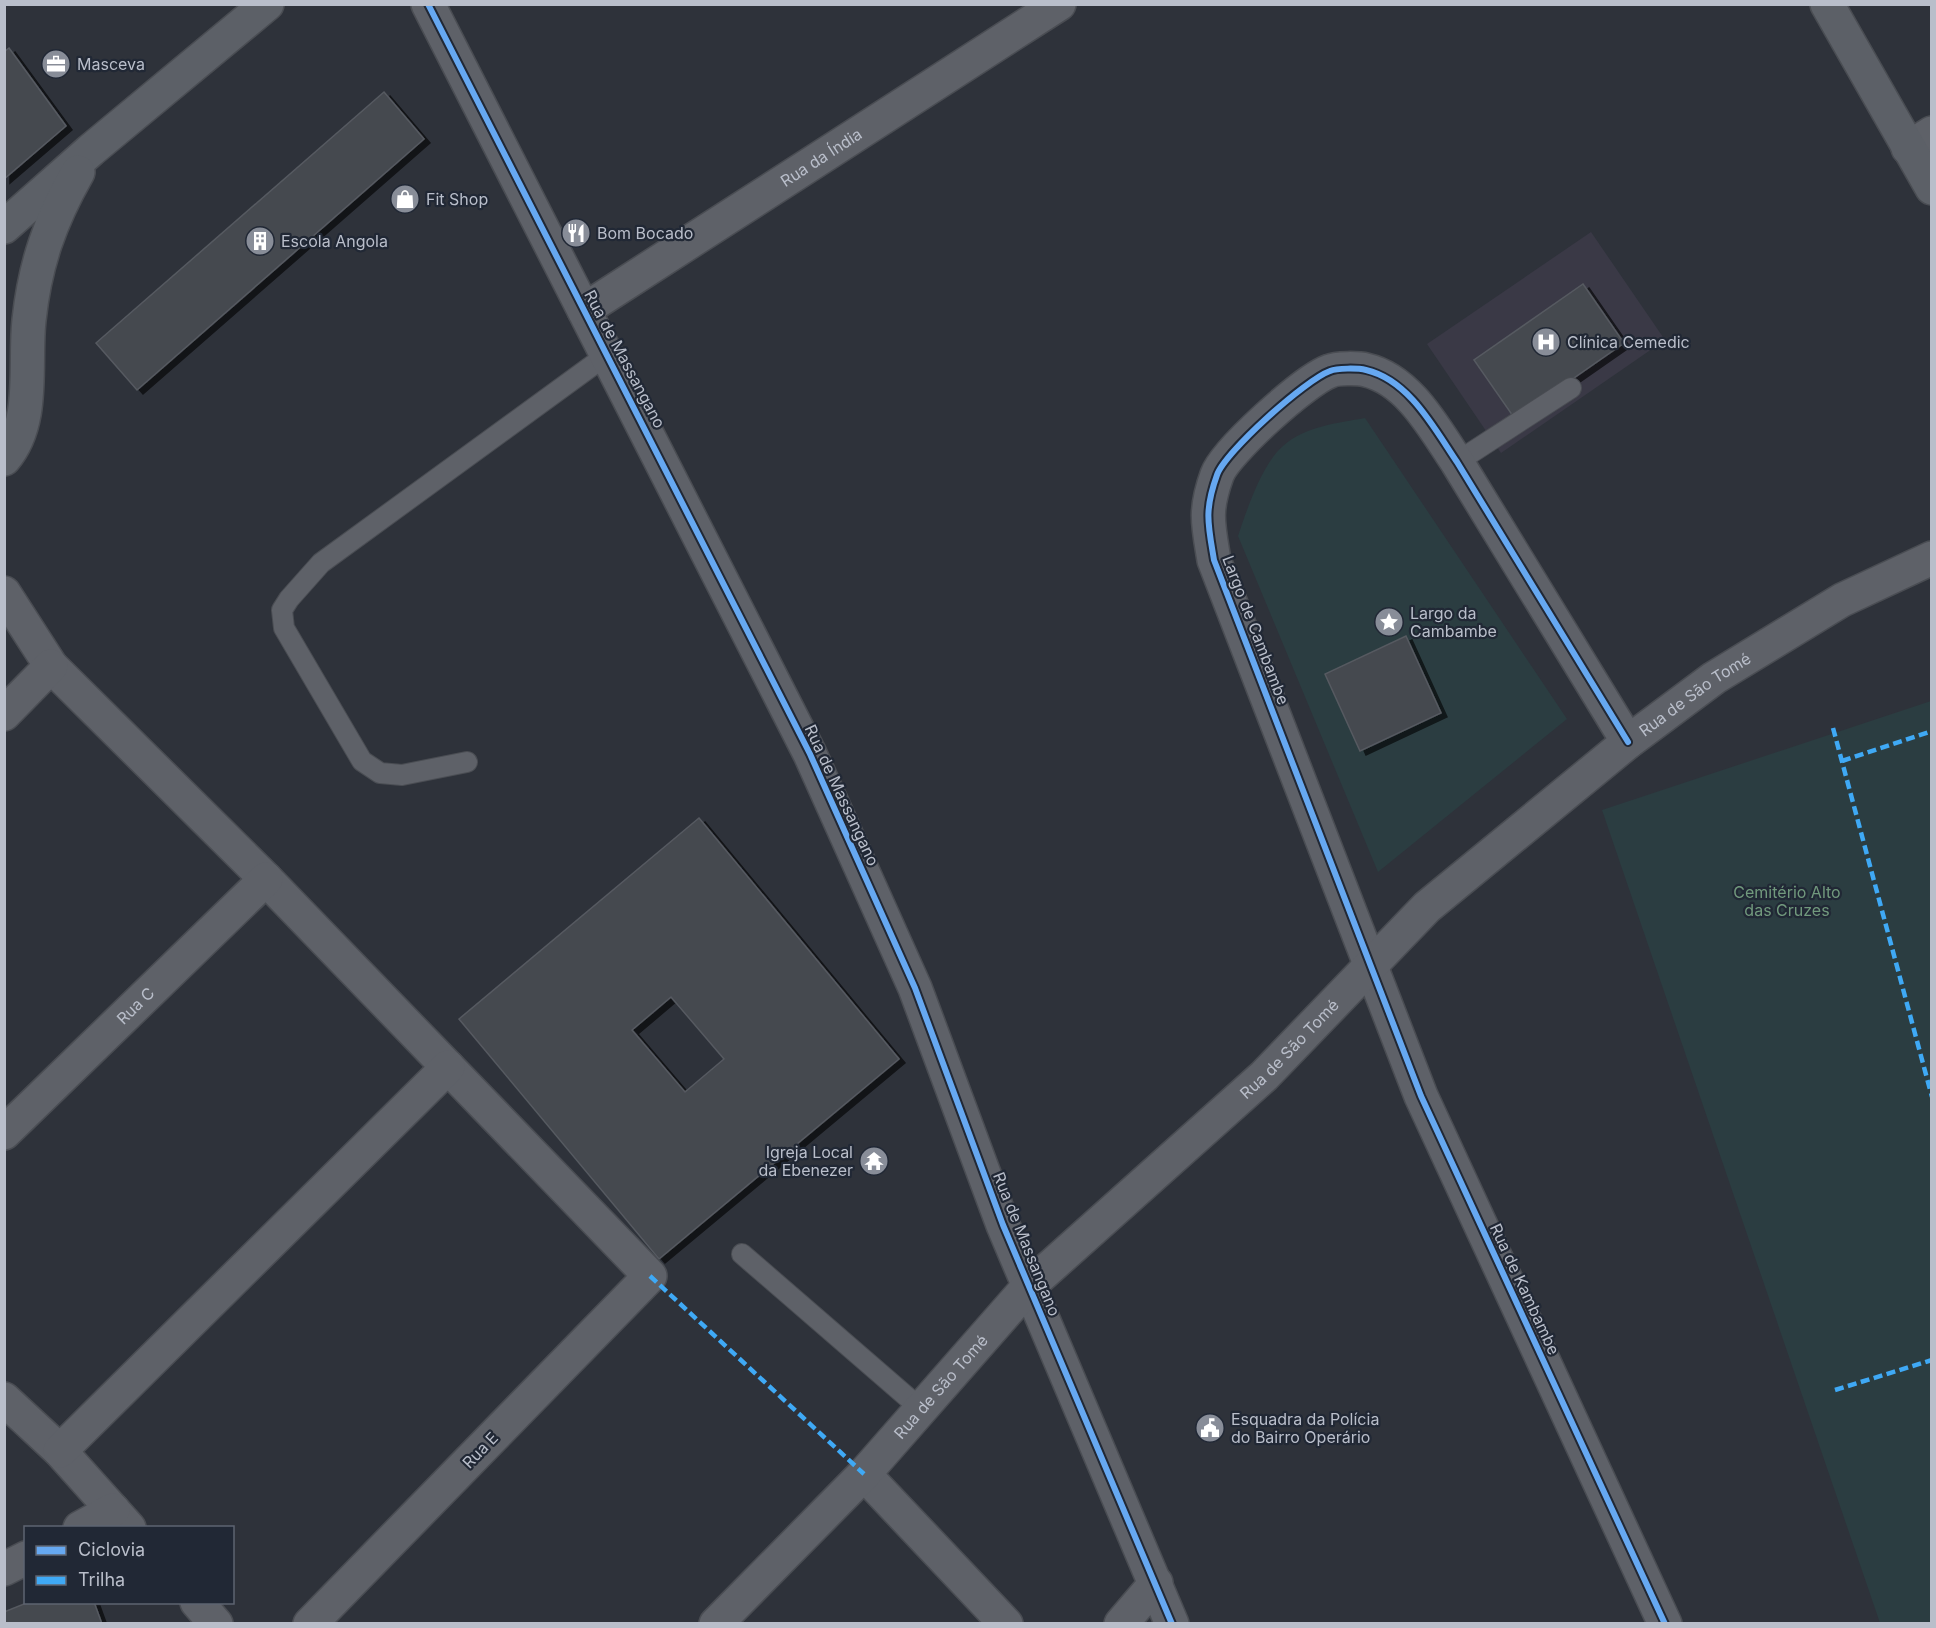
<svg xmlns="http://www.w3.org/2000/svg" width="1936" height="1628" font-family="Inter,sans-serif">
<defs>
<filter id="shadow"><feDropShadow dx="6" dy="4" stdDeviation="0" flood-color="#0009"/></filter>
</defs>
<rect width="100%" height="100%" fill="#2e323a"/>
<polygon fill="#3a3946" points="1591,232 1665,340 1501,453 1427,344"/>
<g fill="#2b3d41">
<path d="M1365,418L1567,719L1378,872L1238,536C1247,509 1262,464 1283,446C1305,426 1338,423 1365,418Z"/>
<polygon points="1931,701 1931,1623 1880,1623 1602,810"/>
</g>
<g fill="#45484f" stroke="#565a61" stroke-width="1.5" fill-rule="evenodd" filter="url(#shadow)">
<polygon points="9,48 66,126 4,179 4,52"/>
<polygon points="384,92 424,139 137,390 96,343"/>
<polygon points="1583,284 1624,343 1515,419 1474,360"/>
<polygon points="1406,636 1441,713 1360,751 1325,674"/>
<path d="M699,818L899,1059L659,1259L459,1019ZM671,997L724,1059L685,1092L632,1030Z"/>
<polygon points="29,1602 94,1602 102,1624 4,1624 4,1612"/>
</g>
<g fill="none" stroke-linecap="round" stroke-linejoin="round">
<g stroke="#4a4d53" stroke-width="22">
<g id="lane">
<polyline points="1457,462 1571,388"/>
<polyline points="467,762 402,775 380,773 362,761 284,628 282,610 289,599 321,563 608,354"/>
<polyline points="742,1254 921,1409"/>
</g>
</g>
<g stroke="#4a4d53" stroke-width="36">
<g id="street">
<polyline points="428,4 810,754 915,988 1003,1225 1172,1624"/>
<polyline points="1908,148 1932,133"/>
<path id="s1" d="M584,310L1059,4"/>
<polyline points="4,593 51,666 266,879 650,1276 310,1624"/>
<polyline points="4,714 51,666"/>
<path d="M1628,742L1457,462C1434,428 1409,380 1366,370C1358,368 1337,368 1330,371C1305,380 1225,452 1217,475C1204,511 1208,524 1214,560L1421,1096L1665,1624"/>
<path id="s2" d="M4,1133L266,879"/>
<polyline points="4,1399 60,1451 129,1528"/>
<polyline points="60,1451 448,1067"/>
<polyline points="864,1474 1006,1624"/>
<polyline points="80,1528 113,1510"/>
<polyline points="4,1569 26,1558"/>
<polyline points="197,1602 216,1624"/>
<path id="s3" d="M716,1624L864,1474L1029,1286L1264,1076L1427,907L1628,742L1714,678L1842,600L1932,558"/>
<polyline points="1121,1624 1156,1583"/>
</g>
</g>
<g stroke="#4a4d53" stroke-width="36">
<g id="secondary">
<polyline points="1827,4 1932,188"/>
<polyline points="4,227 91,150 267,4"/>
<path d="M4,459C36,422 24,365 29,320C35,264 50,221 78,172"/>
</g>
</g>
<use href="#lane" stroke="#5e6168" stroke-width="20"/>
<use href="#street" stroke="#5e6168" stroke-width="33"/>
<use href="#secondary" stroke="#5c6067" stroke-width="33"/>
<g stroke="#3fa9f5" stroke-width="4.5" stroke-dasharray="9 4.5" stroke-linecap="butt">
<polyline points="1833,728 1932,1097"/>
<polyline points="1842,761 1932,731"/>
<polyline points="650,1276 864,1474"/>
<polyline points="1835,1390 1932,1360"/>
</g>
<g stroke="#212835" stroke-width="10">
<g id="cycleway">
<polyline points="428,4 810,754 915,988 1003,1225 1172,1624"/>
<path d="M1628,742L1457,462C1434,428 1409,380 1366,370C1358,368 1337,368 1330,371C1305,380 1225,452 1217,475C1204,511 1208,524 1214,560L1421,1096L1665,1624"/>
</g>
</g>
<use href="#cycleway" stroke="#66a8f1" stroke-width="6"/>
</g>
<defs>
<g id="office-disc" transform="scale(1.5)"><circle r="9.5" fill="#888d98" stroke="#212835"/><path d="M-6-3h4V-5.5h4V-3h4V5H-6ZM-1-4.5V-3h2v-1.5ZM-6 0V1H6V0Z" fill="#fff"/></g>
<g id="shop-disc" transform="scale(1.5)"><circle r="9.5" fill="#888d98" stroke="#212835"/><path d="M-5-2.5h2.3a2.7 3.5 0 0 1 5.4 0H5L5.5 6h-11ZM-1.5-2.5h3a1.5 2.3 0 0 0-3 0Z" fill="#fff"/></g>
<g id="restaurant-disc" transform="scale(1.5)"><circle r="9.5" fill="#888d98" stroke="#212835"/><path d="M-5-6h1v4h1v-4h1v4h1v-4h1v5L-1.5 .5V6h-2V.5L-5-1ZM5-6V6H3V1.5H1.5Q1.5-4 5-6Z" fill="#fff"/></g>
<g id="building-disc" transform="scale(1.5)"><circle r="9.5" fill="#888d98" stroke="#212835"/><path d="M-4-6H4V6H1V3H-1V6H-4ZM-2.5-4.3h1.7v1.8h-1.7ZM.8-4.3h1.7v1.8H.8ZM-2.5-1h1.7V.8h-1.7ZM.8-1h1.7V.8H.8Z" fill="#fff"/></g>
<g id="hospital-disc" transform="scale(1.5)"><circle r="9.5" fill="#888d98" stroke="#212835"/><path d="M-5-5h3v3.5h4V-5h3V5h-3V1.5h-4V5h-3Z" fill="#fff"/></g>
<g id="sight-disc" transform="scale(1.5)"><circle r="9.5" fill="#888d98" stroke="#212835"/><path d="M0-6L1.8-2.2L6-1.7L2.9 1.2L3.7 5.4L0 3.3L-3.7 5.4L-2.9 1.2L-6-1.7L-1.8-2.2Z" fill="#fff"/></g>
<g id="temple-disc" transform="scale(1.5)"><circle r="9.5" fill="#888d98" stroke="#212835"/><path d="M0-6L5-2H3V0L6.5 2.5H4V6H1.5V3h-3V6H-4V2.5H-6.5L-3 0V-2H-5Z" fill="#fff"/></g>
<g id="civic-disc" transform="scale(1.5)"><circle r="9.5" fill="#888d98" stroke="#212835"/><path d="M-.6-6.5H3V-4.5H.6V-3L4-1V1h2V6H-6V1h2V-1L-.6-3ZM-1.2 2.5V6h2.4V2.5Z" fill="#fff"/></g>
</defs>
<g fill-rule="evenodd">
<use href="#office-disc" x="56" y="64"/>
<use href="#shop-disc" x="405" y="199"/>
<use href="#restaurant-disc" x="576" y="233"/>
<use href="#building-disc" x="260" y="241"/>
<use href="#hospital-disc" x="1546" y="342"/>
<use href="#sight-disc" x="1389" y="622"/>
<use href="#temple-disc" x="874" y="1161"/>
<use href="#civic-disc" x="1210" y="1428"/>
</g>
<g text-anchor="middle" stroke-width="4.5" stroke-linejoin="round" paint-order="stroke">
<g font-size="16" fill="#b9beca" stroke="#212835" text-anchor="start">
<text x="77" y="70">Masceva</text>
<text x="426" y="205">Fit Shop</text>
<text x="597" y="239">Bom Bocado</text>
<text x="281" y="247">Escola Angola</text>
<text x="1567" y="348">Clínica Cemedic</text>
<text x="1410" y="619">Largo da<tspan x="1410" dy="18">Cambambe</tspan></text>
<text x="853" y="1158" text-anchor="end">Igreja Local<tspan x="853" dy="18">da Ebenezer</tspan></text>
<text x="1231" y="1425">Esquadra da Polícia<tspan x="1231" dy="18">do Bairro Operário</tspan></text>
</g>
<g font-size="16" fill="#b9beca" stroke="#212835">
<text dy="6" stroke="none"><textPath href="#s1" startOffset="282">Rua da Índia</textPath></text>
<text transform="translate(625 359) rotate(62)" y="6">Rua de Massangano</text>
<text transform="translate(1256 630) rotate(69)" y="6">Largo de Cambambe</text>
<text dy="6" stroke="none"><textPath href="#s3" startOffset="1353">Rua de São Tomé</textPath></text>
<text transform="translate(842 795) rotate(65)" y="6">Rua de Massangano</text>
<text dy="6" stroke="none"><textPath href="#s2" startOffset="183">Rua C</textPath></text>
<text dy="6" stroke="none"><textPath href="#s3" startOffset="813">Rua de São Tomé</textPath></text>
<text transform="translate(1027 1244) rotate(68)" y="6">Rua de Massangano</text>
<text transform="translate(1525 1289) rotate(65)" y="6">Rua de Kambambe</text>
<text dy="6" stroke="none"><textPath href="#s3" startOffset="327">Rua de São Tomé</textPath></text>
<text transform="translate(480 1450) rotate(-46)" y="6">Rua E</text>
</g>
<g font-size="16" fill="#71997d" stroke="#212835">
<text x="1787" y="898">Cemitério Alto<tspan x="1787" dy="18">das Cruzes</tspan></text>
</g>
</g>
<rect width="1936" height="1628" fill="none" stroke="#b9beca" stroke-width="12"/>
<rect x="24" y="1526" width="210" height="78" fill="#212835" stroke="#5e6471" stroke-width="1.5"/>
<rect x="36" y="1546" width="30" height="9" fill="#66a8f1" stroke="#5e6471" stroke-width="1.5"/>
<text x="78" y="1556" font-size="18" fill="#b9beca">Ciclovia</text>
<rect x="36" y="1576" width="30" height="9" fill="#3fa9f5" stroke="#5e6471" stroke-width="1.5"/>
<text x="78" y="1586" font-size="18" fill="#b9beca">Trilha</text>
</svg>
